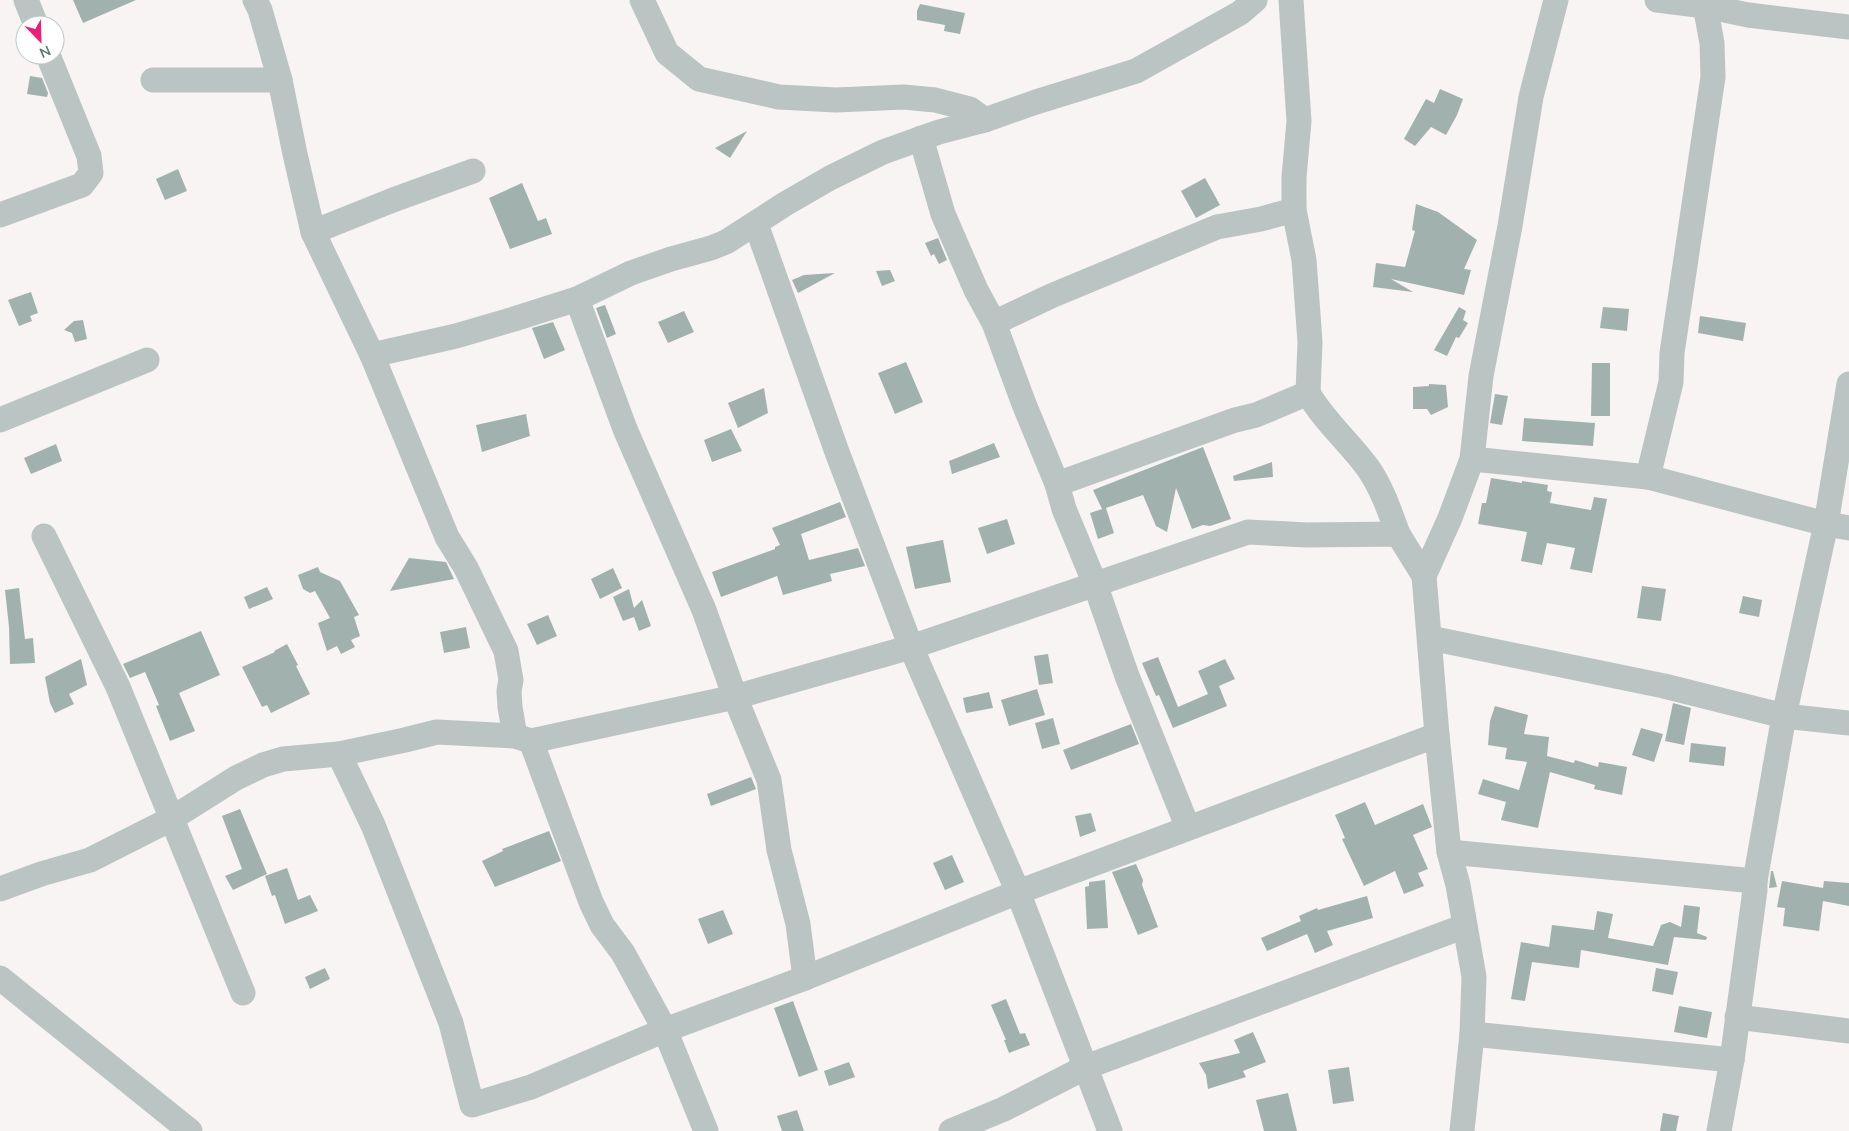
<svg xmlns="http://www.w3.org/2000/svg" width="1849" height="1131" font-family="'Nunito Sans',sans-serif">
<rect width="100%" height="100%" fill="#f7f4f3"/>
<g fill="#a1b2ae">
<polygon points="73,0 136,0 83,23"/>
<polygon points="920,4 965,13 960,34 944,31 945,25 917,20 917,11"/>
<polygon points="30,76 42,78 48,93 47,97 27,94"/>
<polygon points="1440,89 1463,99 1457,115 1446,135 1431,127 1415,146 1404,139 1426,99 1434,103"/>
<polygon points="747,131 730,158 715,148"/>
<polygon points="178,169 187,191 165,200 156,179"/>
<polygon points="1205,178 1220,205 1196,218 1181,191"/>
<polygon points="522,183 538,221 546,218 552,234 510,249 489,198"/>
<polygon points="1416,204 1438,212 1477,240 1464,269 1471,270 1464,295 1391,279 1413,292 1373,287 1376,263 1405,267 1415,231 1412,230"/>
<polygon points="938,238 947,260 939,264 934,254 931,256 925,243"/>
<polygon points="890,270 895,281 882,286 876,271"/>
<polygon points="835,273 798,293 792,280 804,275"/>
<polygon points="31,292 38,313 30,316 32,321 19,326 8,300"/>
<polygon points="605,305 616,334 607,338 596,308"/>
<polygon points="1459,307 1466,311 1463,320 1468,323 1459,338 1456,337 1447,356 1434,350"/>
<polygon points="1603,307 1629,309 1627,331 1600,328"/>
<polygon points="684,311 694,332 668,343 658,322"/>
<polygon points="1700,316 1746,323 1743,341 1698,333"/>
<polygon points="83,320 87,339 75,342 72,333 64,330 74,321"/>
<polygon points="553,322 565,350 544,359 532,328"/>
<polygon points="906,362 923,402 895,414 878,373"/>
<polygon points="1592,363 1610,363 1610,416 1591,416"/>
<polygon points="1429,384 1446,385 1448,407 1431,415 1427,409 1413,409 1413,387 1429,386"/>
<polygon points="764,388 768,413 738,428 728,403"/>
<polygon points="1495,394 1508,396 1502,425 1490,423"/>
<polygon points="526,414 530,436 482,452 476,425"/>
<polygon points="1524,418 1595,423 1593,446 1522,441"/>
<polygon points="731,429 742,451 712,462 704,440"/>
<polygon points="994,443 1000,457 952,474 949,461"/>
<polygon points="56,444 62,461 31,474 24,458"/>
<polygon points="1203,447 1231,519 1210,526 1203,525 1192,529 1176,488 1167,532 1156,526 1143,495 1106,508 1114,533 1098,539 1090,513 1102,509 1093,490"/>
<polygon points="1272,462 1273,477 1234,481 1233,476"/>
<polygon points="1491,478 1522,483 1522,481 1548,485 1547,491 1552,492 1550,503 1591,510 1594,497 1607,499 1592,573 1570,569 1575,548 1547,543 1542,565 1521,561 1527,532 1478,524 1482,503 1486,503"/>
<polygon points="840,502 846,517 801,534 809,560 858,548 865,566 830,574 832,581 783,595 777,576 721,597 712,572 775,549 775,547 780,545 772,528"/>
<polygon points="1007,519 1015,544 987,554 978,528"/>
<polygon points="943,540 951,582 915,589 906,547"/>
<polygon points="409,558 446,562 454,579 390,591"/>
<polygon points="318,567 320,572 340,581 359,615 354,617 360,636 351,640 355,647 341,654 337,646 327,651 318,623 330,618 315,591 310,593 303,589 298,575"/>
<polygon points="613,568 622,588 600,599 591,579"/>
<polygon points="1642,586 1666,589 1661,621 1637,618"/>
<polygon points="267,587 273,599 249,609 244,597"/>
<polygon points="19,588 25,639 33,638 35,663 10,664 9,627 5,590"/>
<polygon points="629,589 634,608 642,600 651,626 639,631 634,617 623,621 613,597"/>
<polygon points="1743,596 1762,600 1759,617 1739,613"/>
<polygon points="548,615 557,636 537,645 527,624"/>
<polygon points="466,627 470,648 444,653 440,632"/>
<polygon points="201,631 220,675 179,693 195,731 170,741 156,706 159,705 145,672 130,678 123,664"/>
<polygon points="287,644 298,665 296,666 310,694 271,713 267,705 262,707 242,667 275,652 274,651"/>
<polygon points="1048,654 1053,683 1039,685 1034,656"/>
<polygon points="1158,657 1178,707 1208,694 1198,671 1225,659 1235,679 1219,686 1227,706 1173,728 1159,695 1156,696 1142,663"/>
<polygon points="81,659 87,685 69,694 74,704 55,713 50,703 45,677"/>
<polygon points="1037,689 1045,715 1009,726 1001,700"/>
<polygon points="989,692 993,708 966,713 963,698"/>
<polygon points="1673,703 1691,708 1684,745 1665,741"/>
<polygon points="1495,706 1528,715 1524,734 1549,737 1547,756 1574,763 1575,760 1598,767 1599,762 1627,767 1622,795 1594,789 1595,785 1550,772 1538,828 1501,820 1506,802 1478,794 1483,779 1519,790 1527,762 1505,759 1507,748 1488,745 1490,721"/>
<polygon points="1053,718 1060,744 1042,749 1035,723"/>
<polygon points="1131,724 1139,744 1071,770 1063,750"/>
<polygon points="1641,728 1663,734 1654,762 1632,755"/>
<polygon points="1691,743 1726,747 1724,766 1689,762"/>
<polygon points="751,777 756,789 711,806 707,794"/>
<polygon points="1365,802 1375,825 1423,804 1432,827 1413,835 1428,869 1418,873 1424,886 1404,894 1395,871 1364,886 1342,839 1345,838 1335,815"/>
<polygon points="240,809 267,874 233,890 225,876 242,869 222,816"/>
<polygon points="1091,813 1096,831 1080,837 1075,816"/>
<polygon points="549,831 561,861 495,887 482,861 503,851 502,849"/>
<polygon points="952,855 964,882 945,890 933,863"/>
<polygon points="1136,864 1143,880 1142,885 1158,927 1138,935 1112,872"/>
<polygon points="287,868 298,900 310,895 318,911 285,924 275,895 272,896 265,876"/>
<polygon points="1771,871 1773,871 1777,887 1769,888"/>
<polygon points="1105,880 1108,928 1087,929 1085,887 1089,886 1089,882"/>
<polygon points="1782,881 1823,888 1824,881 1849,883 1849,906 1823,901 1819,931 1783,926 1785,908 1777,907"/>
<polygon points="1367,896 1373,918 1327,931 1333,945 1315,953 1307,934 1267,951 1261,938 1301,921 1299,916 1317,908 1318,910"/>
<polygon points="1684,905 1700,907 1697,933 1707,937 1706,940 1674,937 1668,965 1581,950 1579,968 1532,962 1525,1001 1511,999 1521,942 1549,947 1552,925 1594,930 1597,911 1613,914 1608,938 1653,946 1661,925 1670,922 1681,927"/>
<polygon points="723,910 733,934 708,944 698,919"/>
<polygon points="325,968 330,979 310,989 305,977"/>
<polygon points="1656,968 1678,972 1673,995 1652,991"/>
<polygon points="1006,999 1020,1034 1025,1033 1030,1045 1009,1053 1004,1040 1006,1040 991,1005"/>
<polygon points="793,1001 818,1070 799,1077 774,1008"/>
<polygon points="1679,1006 1712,1012 1707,1038 1674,1032"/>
<polygon points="1253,1032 1266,1062 1243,1071 1246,1077 1208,1089 1206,1075 1199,1063 1240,1053 1234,1040"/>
<polygon points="849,1062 855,1077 829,1086 824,1071"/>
<polygon points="1349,1067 1354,1101 1333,1104 1328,1070"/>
<polygon points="1288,1093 1297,1131 1264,1131 1256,1100"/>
<polygon points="797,1110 804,1131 782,1131 777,1116"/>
<polygon points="1663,1113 1679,1116 1676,1131 1660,1131"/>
</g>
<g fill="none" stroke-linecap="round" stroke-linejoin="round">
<g stroke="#bac4c2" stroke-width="25">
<polyline points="26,0 36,25"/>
<polyline points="255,0 260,10 280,80 295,154 313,232 372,355 447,537 466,568 506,651 511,680 509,691 510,707 515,736"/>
<polyline points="642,0 667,53 699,79 779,97 836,100 904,97 935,100 970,109 985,120"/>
<polyline points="1657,0 1705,6 1748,15 1849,27"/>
<polyline points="153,80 280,80"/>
<polyline points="921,138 943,214 976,290 994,323 1024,404 1057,484"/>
<polyline points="0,215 82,185 91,173 89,156 48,55"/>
<polyline points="756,224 837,452 911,647 1018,892 1110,1131"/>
<polyline points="313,232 393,200 473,171"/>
<polyline points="577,299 625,429 704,610 735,697 769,780 779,850 798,924 805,978"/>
<polyline points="994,323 1051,296 1217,227 1261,219 1294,210"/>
<polyline points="372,355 456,336 514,319 577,299 631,273 671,259 711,248 726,242 785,204 830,178 883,152 939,132 985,120 1036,102 1136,71 1240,13 1255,0"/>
<path d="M1308,393C1324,421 1349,442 1368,468C1382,488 1390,512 1398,534"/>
<polyline points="0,420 147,360"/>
<polyline points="1472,459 1648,477 1826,524 1849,384"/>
<polyline points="1648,477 1671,382 1672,353 1713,77 1712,43 1704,0"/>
<polyline points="44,536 118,687 243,993"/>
<polyline points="1430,638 1664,686 1784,716 1849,723"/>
<polyline points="531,741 591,902 602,925 623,953 665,1030 706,1131"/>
<polyline points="339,754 373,825 451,1023 472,1105 531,1087 665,1030 805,978 1018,892 1437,735"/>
<polyline points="1188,828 1127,676 1095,584 1064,509 1057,484 1235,420 1256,415 1308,393 1310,342 1304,260 1294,210 1294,177 1299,121 1291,0"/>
<polyline points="1449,852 1755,881"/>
<polyline points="0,889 41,874 90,860 171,819 236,778 263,765 283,759 339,754 405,740 437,732 515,736 531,741 735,697 911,647 1248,532 1307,535 1398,534 1424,576"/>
<polyline points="0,978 190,1131"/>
<polyline points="1737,1017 1849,1031"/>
<polyline points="1472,1034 1732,1060"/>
<polyline points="951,1131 1004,1109 1086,1067 1465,926"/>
<polyline points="1462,1131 1472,1034 1474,977 1458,885 1449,852 1437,735 1424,576 1450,518 1472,459 1481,376 1510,226 1531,97 1556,0"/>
<polyline points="1719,1131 1732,1060 1755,890 1755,881 1784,716 1826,524 1849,528"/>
</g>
</g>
<g transform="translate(40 40) rotate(157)"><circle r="24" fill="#ffffff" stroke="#becac7"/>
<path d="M0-4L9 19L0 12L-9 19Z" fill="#ec1e7b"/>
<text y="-8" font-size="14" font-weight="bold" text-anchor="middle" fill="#5c7a73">N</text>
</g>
</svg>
